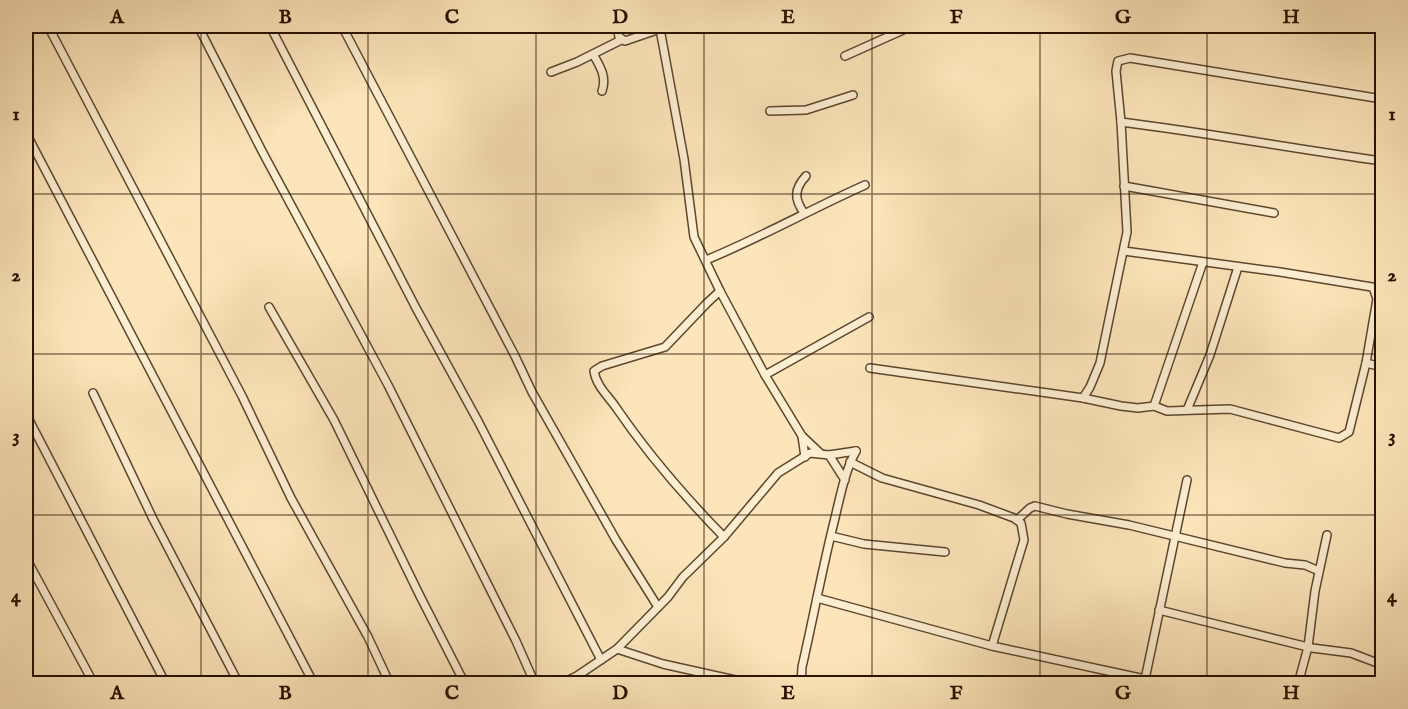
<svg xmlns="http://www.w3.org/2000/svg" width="1408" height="709" font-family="'IM FELL English',serif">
<rect width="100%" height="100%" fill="#fce5ba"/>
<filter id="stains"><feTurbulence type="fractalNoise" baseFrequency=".00333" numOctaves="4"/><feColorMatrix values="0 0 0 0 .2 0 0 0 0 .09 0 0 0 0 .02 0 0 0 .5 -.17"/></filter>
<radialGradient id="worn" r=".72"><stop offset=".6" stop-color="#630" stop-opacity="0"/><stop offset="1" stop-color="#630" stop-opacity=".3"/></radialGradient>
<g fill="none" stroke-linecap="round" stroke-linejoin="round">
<g stroke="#5c462e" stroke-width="10">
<g id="street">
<polyline points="48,26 242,396 291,498 368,637 390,684"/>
<polyline points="198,26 263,153 388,385 516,641 535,684"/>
<polyline points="270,26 416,308 478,421 601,660"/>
<polyline points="342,26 515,356 532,392 616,540 658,607"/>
<polyline points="617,26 619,37 625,41 660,29"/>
<polyline points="669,26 660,29 684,159 694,237 720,291 765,375 802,436 820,453"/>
<path d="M593,54C600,66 607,77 602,91"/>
<polyline points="845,56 912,26"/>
<polyline points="551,72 577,62 621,40"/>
<polyline points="770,111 806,110 853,95"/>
<path d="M1121,122C1209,133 1295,149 1382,161"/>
<polyline points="26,133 314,684"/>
<polyline points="1124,186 1274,213"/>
<path d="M804,213C794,199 794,189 806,176"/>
<polyline points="1124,251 1280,272 1372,287 1374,290 1377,299 1366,363"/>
<path d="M706,260C760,238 811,209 865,185"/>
<path d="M720,291L707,303L665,347L602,366L594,371C596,385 607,395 615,406C647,453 684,496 724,537"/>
<polyline points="269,307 334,420 420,596 465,684"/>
<polyline points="870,368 1083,398 1121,406 1138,408 1154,406 1167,411 1230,409 1339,438 1349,432 1366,363 1382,367"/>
<polyline points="765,375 869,317"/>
<polyline points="93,393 153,519 239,684"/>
<polyline points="1083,398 1090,387 1100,363 1127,232 1121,122 1116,71 1118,61 1130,58 1382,99"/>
<polyline points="1154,406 1203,262"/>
<polyline points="1187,410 1210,355 1238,267"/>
<polyline points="26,414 166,684"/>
<polyline points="802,436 805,457"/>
<polyline points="829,455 845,480"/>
<polyline points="850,462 882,478 979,505 1014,518 1021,523 1024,540 992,646"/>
<polyline points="1017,520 1030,508 1035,506 1067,514 1129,525 1285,563 1305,565 1319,571"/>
<polyline points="831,536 864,544 945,552"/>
<polyline points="26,558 94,684"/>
<polyline points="817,598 992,646 1168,684"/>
<polyline points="1159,610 1312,648 1351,653 1380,664"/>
<polyline points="617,649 663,664 753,684"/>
<polyline points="560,684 577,676 617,649 668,597 683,577 724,537 778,473 810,453 829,455 856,451"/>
<path d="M801,684L802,667C813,619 822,570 834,522C840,498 844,473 856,451"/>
<polyline points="1144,684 1187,480"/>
<polyline points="1298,684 1308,647 1315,591 1327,535"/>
</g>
</g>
<use href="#street" stroke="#fdeed2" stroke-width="7"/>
</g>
<path fill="none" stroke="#271100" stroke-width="1.5" stroke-opacity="0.55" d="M201,26V684M368,26V684M536,26V684M704,26V684M872,26V684M1040,26V684M1207,26V684M26,194H1382M26,354H1382M26,515H1382"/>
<rect width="1408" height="709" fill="none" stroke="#fce5ba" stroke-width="66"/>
<rect x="33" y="33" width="1342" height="643" fill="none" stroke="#271100" stroke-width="2"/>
<g font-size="20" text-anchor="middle" font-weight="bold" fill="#271100">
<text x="117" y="23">A</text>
<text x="285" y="23">B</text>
<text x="452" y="23">C</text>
<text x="620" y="23">D</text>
<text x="788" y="23">E</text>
<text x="956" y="23">F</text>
<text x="1123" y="23">G</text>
<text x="1291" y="23">H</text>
<text x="16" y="120">1</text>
<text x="1392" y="120">1</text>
<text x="16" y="281">2</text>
<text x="1392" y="281">2</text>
<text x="16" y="442">3</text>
<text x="1392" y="442">3</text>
<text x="16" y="602">4</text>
<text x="1392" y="602">4</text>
<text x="117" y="699">A</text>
<text x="285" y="699">B</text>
<text x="452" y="699">C</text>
<text x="620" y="699">D</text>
<text x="788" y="699">E</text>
<text x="956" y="699">F</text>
<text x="1123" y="699">G</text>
<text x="1291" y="699">H</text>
</g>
<rect width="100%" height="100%" filter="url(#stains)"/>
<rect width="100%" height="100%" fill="url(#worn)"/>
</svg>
